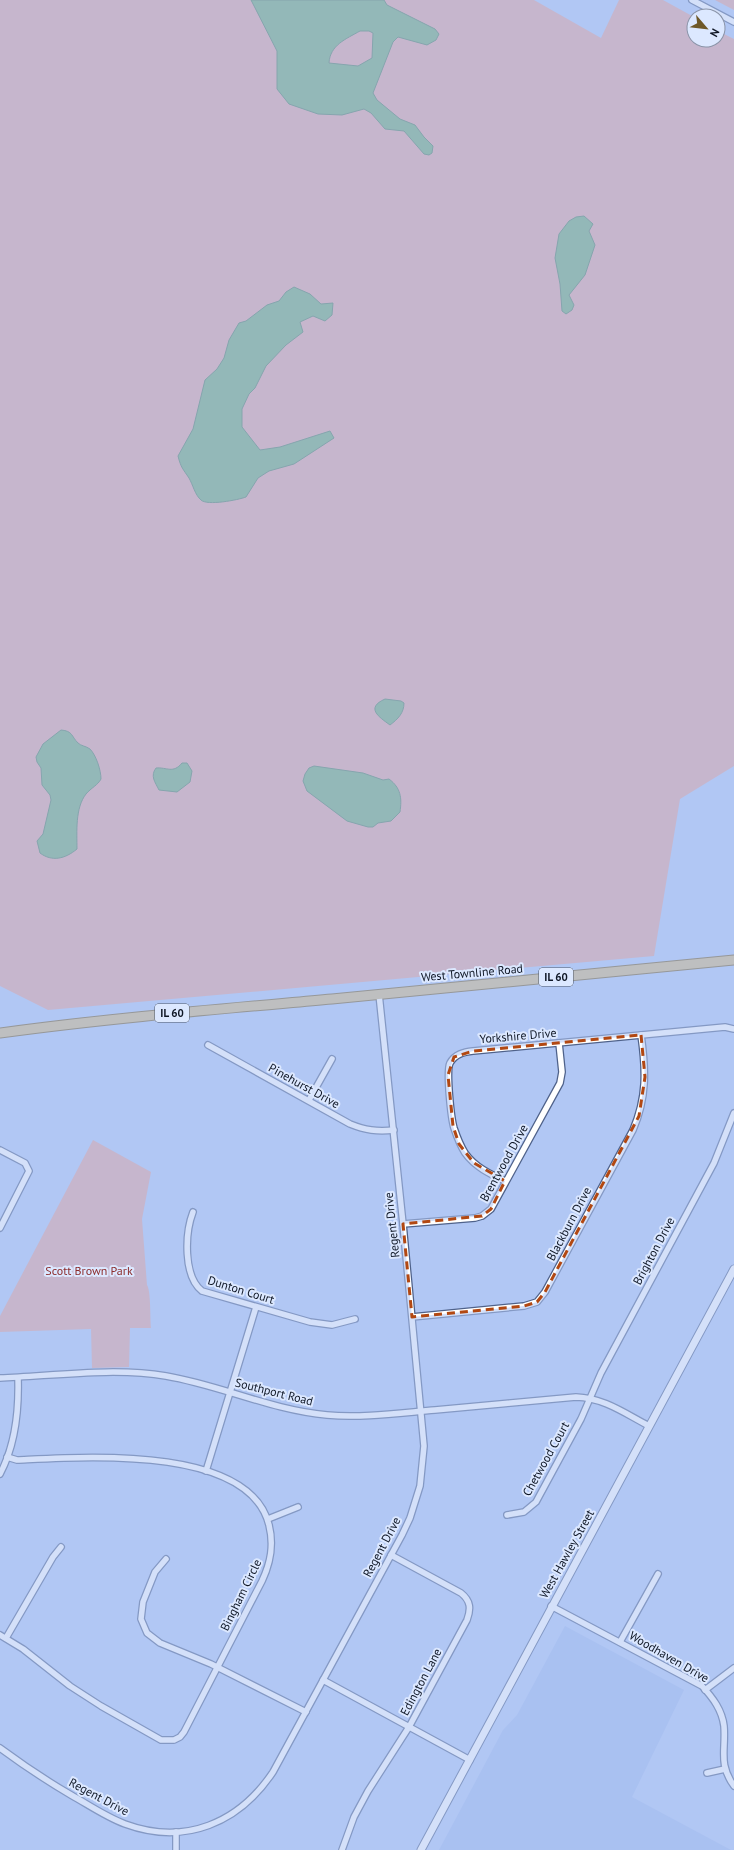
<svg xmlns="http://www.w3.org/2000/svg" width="734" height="1850" font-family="'PT Sans',sans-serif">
<rect width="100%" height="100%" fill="#b1c7f4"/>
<polygon fill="#a1baed" points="565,1626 684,1690 632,1797 731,1850 439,1850 503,1730 517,1715"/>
<g fill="#e0a39e">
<polygon points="0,0 534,0 601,38 619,0 663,0 694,17 694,40 718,40 718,31 734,39 734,766 680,799 654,956 48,1010 0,986"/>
<polygon points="715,0 734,0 734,10"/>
<path d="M93,1140L151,1172L142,1219L147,1285C151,1291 150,1318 151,1328H130L129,1367L92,1368L91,1329L0,1332V1316Z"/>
</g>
<g fill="#6fa76f" stroke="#527c59" fill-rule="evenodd">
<path d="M251,0H384L387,5L435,29L439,34L436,40L427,45L398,37L393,42L373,93L377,100L400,119L415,125L424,137L433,146L432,153L429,155L424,154L404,131L385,129L371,113L364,109L342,115L318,114L289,104L277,89V51ZM360,31H369L373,33L372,58L358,66L329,63C330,45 346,39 360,31Z"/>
<polygon points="584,216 593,224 589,231 595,245 585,275 569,295 574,305 572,310 566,314 562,311 560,284 555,258 559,234 569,221 576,217"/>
<path d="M294,287L310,294L321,304L333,303L332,315L325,321L313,316L300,322L303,332L286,345L266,366L255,388L249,394L242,409V427L260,450L280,447L330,431L334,438L294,464L269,471L258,478L246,497C238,500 207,506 201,500C195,495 193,485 189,478C183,469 181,468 178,456L193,429L205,380L217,369L224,358L229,340L239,323L246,321L267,305L279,301L286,292Z"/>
<path d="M385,699L401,701L404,703C404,713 398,719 390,725C379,717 365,708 385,699Z"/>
<path d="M61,730C73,731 71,736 78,743C81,746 86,746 90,749C96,755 101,770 101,779C98,785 91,788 86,794C75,808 77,832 77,849C65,859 52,862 40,853L37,841L43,834L51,800L50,795L42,785L41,768L37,762L36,757L43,744Z"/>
<path d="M182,763H187L192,771L190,782L177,792L159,790C155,782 150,776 156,768C167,767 173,774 182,763Z"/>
<path d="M314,766L363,773L383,780L389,779C401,788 402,798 400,812L391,821L378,823L373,827H368L347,821L307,791L303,781L305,774L309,768Z"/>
</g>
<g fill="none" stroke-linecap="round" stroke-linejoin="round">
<g stroke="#4f628a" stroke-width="8">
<g id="minor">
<polyline points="692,0 734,22"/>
<path d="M208,1045L350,1124C365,1130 377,1132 394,1130"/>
<polyline points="309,1100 332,1059"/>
<polyline points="0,1150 25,1163 29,1171 0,1228"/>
<path d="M505,1181C490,1174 475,1167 465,1153C460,1145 457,1137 454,1128C451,1118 446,1071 450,1063C455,1054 464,1052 473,1051L725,1027L734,1029"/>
<path d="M193,1212C185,1233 183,1276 202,1291L310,1322L332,1325L355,1319"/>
<polyline points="403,1224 475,1218 482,1216 491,1209 560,1083 562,1072 559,1043"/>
<path d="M412,1317L524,1306L537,1302L545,1292L633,1130C647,1097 646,1070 641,1035"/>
<path d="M0,1378C52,1376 114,1367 166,1376C220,1385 271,1410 327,1415C362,1418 399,1413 435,1410C482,1406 529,1401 576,1397C604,1398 624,1413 649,1426"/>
<polyline points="206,1471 256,1307"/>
<path d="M0,1474C16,1444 19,1411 18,1378"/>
<polyline points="507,1515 524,1512 536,1502 581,1419 601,1373 714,1163 734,1113"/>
<polyline points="268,1519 298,1507"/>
<polyline points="166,1559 155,1572 143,1602 141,1619 147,1633 160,1643 211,1664 306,1712"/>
<path d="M551,1606L702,1686C713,1698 722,1710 724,1726C726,1750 718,1764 734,1786"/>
<path d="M0,1635L23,1649L70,1686L101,1706L161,1740H174L180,1737L184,1732L262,1581C271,1562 274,1545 269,1525C249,1444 81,1457 17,1460L7,1457"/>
<polyline points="6,1638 53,1557 61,1547"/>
<polyline points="620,1642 658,1574"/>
<polyline points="323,1680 470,1760"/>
<polyline points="705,1690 734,1668"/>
<path d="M0,1748C23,1765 47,1781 71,1795C89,1805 106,1817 125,1824C185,1846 239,1823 273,1772L402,1535L410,1518L420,1486L424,1446L403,1224L379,994"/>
<polyline points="707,1773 725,1769"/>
<polyline points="176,1850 176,1832"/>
<path d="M342,1850L354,1817L368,1791L409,1727L467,1620C471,1609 471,1601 461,1593L391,1555"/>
</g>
</g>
<g stroke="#4f628a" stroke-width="9">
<polyline id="tertiary" points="421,1850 734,1269"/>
</g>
<g stroke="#765f2b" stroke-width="11">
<path id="primary" d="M0,1033C110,1018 221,1009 332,999C466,987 600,972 734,960"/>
</g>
<use href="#minor" stroke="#fff" stroke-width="5.5"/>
<use href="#tertiary" stroke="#fff" stroke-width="7"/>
<use href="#primary" stroke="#ceb681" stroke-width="9"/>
</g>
<path d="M0 0H734V1850H0ZM641,1035L645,1077L639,1116L545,1292L537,1302L524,1306L412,1317L403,1224L482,1216L491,1209L505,1181L474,1163L459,1144L453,1126L448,1075L454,1057L473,1051Z" fill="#b1c7f4" fill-opacity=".55" fill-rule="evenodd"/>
<path fill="none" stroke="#b24812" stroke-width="3" stroke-dasharray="8 5" stroke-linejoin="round" d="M641,1035L645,1077L639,1116L545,1292L537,1302L524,1306L412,1317L403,1224L482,1216L491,1209L505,1181L474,1163L459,1144L453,1126L448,1075L454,1057L473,1051Z"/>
<g text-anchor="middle" stroke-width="4" stroke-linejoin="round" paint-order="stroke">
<g fill="#dce8ff" stroke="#4c5667" stroke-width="1">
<rect x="539" y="968" width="34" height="18" rx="3"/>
<rect x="155" y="1004" width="34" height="18" rx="3"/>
</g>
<g font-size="11" font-weight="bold" fill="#0f1726">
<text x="556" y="981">IL 60</text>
<text x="172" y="1017">IL 60</text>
</g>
<g font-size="12" fill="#0f1726" stroke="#dce8ff">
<text transform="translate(472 973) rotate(-5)" y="4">West Townline Road</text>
<text transform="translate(518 1036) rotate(-5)" y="4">Yorkshire Drive</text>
<text transform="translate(304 1086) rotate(29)" y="4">Pinehurst Drive</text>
<text transform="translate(504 1163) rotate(-61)" y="4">Brentwood Drive</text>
<text transform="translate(569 1224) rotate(-62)" y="4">Blackburn Drive</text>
<text transform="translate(392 1225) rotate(-96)" y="4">Regent Drive</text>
<text transform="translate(654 1251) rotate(-62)" y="4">Brighton Drive</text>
<text transform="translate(241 1290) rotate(17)" y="4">Dunton Court</text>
<text transform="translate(274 1392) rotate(14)" y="4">Southport Road</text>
<text transform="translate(546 1459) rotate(-61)" y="4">Chetwood Court</text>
<text transform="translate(382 1547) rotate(-62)" y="4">Regent Drive</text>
<text transform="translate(567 1554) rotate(-61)" y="4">West Hawley Street</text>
<text transform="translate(241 1595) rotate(-64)" y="4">Bingham Circle</text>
<text transform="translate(669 1657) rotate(30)" y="4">Woodhaven Drive</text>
<text transform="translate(421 1682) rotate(-62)" y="4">Edington Lane</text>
<text transform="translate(99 1797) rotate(28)" y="4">Regent Drive</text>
</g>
<g font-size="12" fill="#8c2c2c" stroke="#dce8ff">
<text x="89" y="1275">Scott Brown Park</text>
</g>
</g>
<g transform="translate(706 28) rotate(118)"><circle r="19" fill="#dce8ff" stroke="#8a94a8"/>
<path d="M0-3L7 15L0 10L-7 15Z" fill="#6e5828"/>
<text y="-6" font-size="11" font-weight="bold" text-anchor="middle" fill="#0f1726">N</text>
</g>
</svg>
